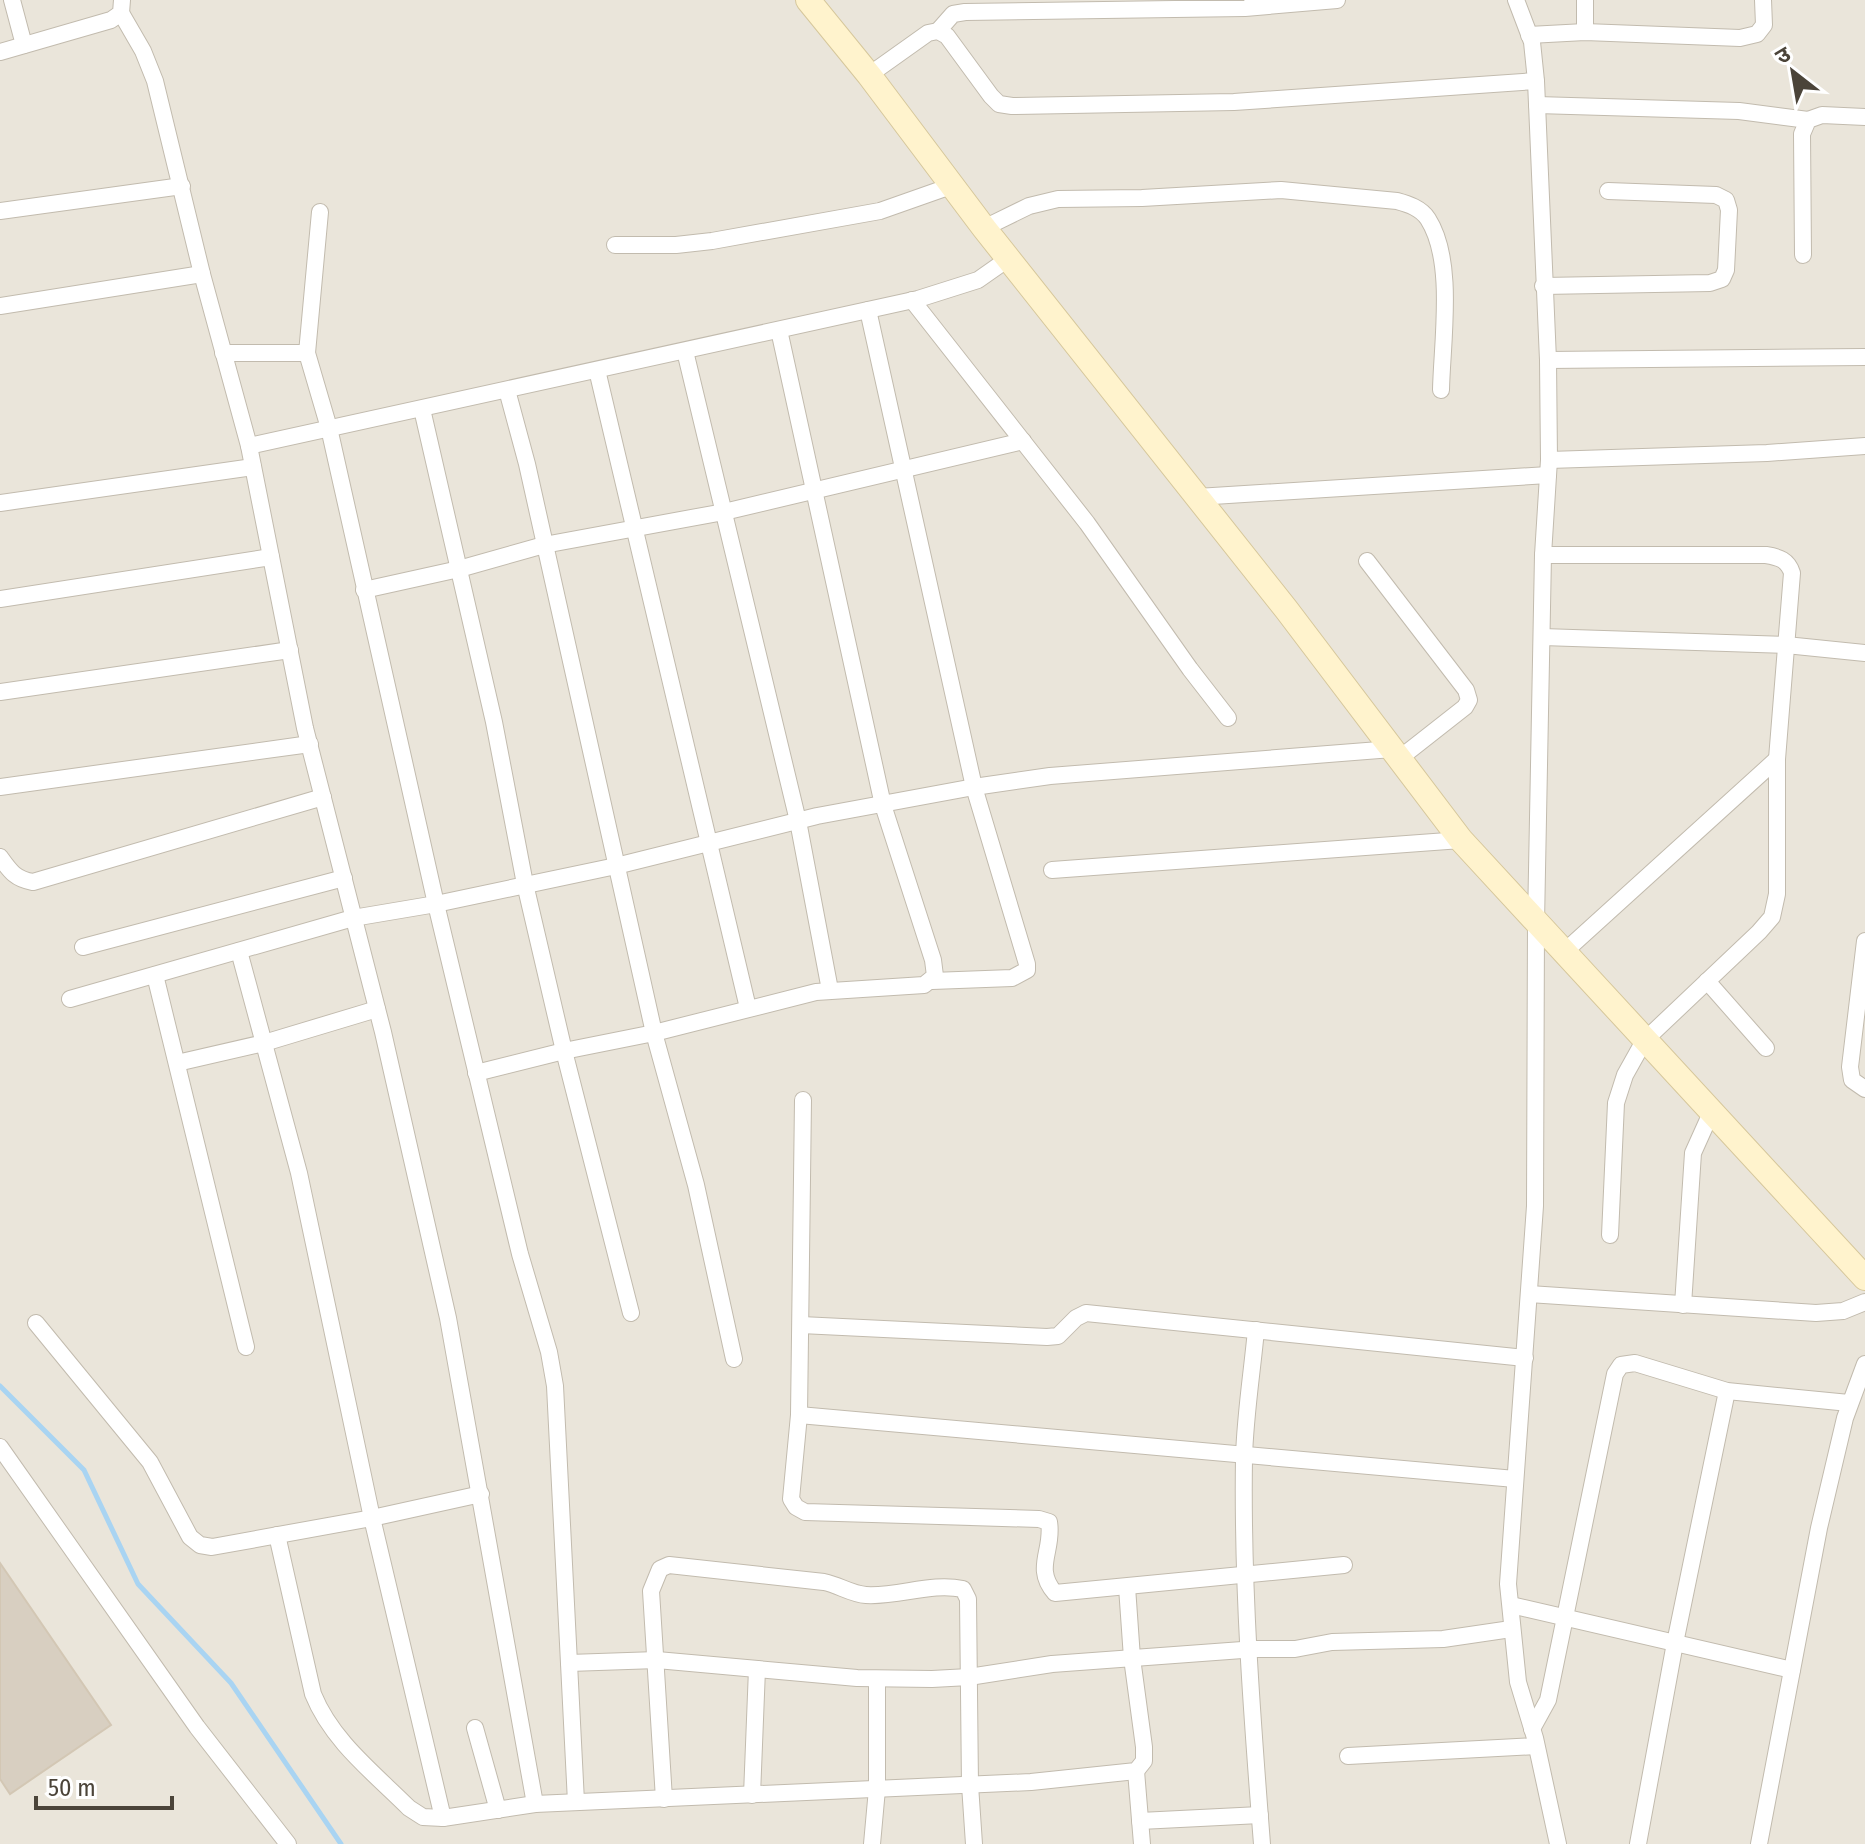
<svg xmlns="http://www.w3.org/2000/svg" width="1865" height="1844" font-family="'Fira Sans Condensed','Noto Sans Devanagari',sans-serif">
<rect width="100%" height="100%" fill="#f6f3ec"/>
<rect fill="#eae5da" x="0" y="0" width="1865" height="1844"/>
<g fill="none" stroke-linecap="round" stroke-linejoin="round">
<polyline stroke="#a9d4f2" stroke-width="5" points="0,1386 84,1470 138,1584 231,1683 341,1844"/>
</g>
<polygon fill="#d8cfc1" stroke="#d3c7b4" stroke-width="2" points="0,1563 111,1725 10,1794 0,1779"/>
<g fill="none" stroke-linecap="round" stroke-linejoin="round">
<g stroke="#c2bbae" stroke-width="18">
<g id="street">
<polyline points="12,0 24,45"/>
<polyline points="1516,0 1532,42 1536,81 1548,360 1549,460 1543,555 1536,923 1535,1206 1508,1584 1518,1682 1535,1738 1558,1844"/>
<polyline points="121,13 143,51 155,81 202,274 249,446 305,728 383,1032 448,1318 535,1804"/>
<polyline points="938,31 953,14 965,12 1245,8 1337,0"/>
<polyline points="1585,32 1585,0"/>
<polyline points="1529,35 1585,32 1740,38 1757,34 1764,25 1763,0"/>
<polyline points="0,52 111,20 121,13 122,0"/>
<polyline points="869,75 928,33 938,31 947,36 991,96 999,104 1012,106 1234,102 1536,81"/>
<polyline points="1537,105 1739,111 1808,120"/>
<polyline points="0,211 182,186"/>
<polyline points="320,212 307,353 329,428 436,904 520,1254 549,1352 555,1386 576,1802"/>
<path d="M984,228L1029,206L1058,199L1142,198L1281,190L1397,201C1408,204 1421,208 1428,219C1455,261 1442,341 1441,390"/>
<polyline points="615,245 676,245 712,241 880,211 951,186"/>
<polyline points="1803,255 1802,134 1808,120 1822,115 1865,117"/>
<polyline points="1543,286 1710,283 1722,279 1726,270 1729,210 1726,200 1716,195 1608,191"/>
<polyline points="912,300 1087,523 1190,669 1228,718"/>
<polyline points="0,306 202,274"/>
<polyline points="868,310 974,787 1027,964 1027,970 1012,978 932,981"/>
<polyline points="685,351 798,821 830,990"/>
<polyline points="223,353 307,353"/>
<polyline points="1548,360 1865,357"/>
<polyline points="597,370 748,1008"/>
<polyline points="507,390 527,464 654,1033 696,1185 734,1359"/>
<polyline points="422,409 494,722 525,884 564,1051 631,1313"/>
<polyline points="249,446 918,299 978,280 1008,259"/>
<polyline points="1549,460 1767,453 1865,446"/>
<polyline points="1197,497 1548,475"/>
<polyline points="0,503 253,467"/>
<path d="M1543,555H1766C1779,557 1788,560 1792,573L1777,759V894L1772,917L1759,932L1644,1041L1625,1075L1616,1103L1610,1235"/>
<polyline points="1367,561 1466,690 1469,700 1465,707 1400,758"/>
<polyline points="364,590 459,569 544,545 724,512 1023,441"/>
<polyline points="0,599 271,557"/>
<polyline points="1542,637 1786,645 1865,653"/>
<polyline points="0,692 290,650"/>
<polyline points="0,787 310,744"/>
<path d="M0,857C10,871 15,879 33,882L323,797"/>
<polyline points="1052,870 1461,840"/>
<polyline points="1865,941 1850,1067 1852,1080 1865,1089"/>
<polyline points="83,947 344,878"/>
<polyline points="239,951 299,1173 372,1518 443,1818"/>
<polyline points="1563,953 1777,759"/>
<polyline points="155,975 246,1347"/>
<polyline points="1707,981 1766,1048"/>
<polyline points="70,999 353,918 436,904 616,866 817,816 974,787 1050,776 1392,749"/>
<polyline points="177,1063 264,1043 377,1009"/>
<polyline points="476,1073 564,1051 654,1033 816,992 924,985 935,976 933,960 883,805 779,330"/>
<path d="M803,1100L799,1415L791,1499L796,1507L805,1512L1039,1519L1049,1522C1054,1550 1033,1568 1055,1593L1344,1565"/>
<polyline points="1529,1294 1816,1313 1843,1311 1865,1302"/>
<polyline points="1683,1305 1693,1153 1711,1113"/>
<polyline points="36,1323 150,1462 190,1537 200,1545 212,1547 372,1518 481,1494"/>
<polyline points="801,1325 1047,1337 1058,1336 1076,1318 1086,1313 1525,1358"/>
<path d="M1256,1330C1252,1373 1245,1416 1244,1458C1242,1587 1252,1716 1262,1844"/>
<polyline points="799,1415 1515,1479"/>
<polyline points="0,1447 197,1727 288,1844"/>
<path d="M277,1535L313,1694C332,1741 374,1773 409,1808L423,1817L443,1818L535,1804L1031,1782L1136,1771L1144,1761V1747L1132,1658L1127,1587"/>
<polyline points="1511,1605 1792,1670"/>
<polyline points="569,1663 657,1660 857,1678 932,1679 969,1677 1052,1664 1256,1649 1295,1649 1332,1642 1443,1639 1511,1629"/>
<polyline points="475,1728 498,1810"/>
<polyline points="1532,1729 1548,1700 1615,1374 1621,1365 1635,1363 1727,1391 1849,1403"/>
<polyline points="1348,1756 1536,1746"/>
<polyline points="1136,1771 1142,1844"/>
<polyline points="752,1795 757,1669"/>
<path d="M664,1799L651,1591L660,1569L669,1565L824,1582C839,1585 851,1594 866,1595C899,1597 931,1582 963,1589L968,1599L970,1785L974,1844"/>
<polyline points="1140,1821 1260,1815"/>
<polyline points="872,1844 877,1789 877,1679"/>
<polyline points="1638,1844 1675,1643 1727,1391"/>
<polyline points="1759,1844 1819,1528 1845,1418 1865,1364"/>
</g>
</g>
<g stroke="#d6c79b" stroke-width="26">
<polyline id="secondary" points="808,0 869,75 984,228 1286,609 1461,840 1865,1278"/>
</g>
<use href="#street" stroke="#fff" stroke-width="16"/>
<use href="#secondary" stroke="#fff3cd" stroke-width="24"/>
</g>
<g transform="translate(1793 72) rotate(329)" stroke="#ffffff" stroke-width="6" paint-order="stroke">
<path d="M0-6L14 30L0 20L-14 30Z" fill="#4b4439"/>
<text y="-12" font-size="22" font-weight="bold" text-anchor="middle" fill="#4b4439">उ</text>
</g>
<path d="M36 1796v12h136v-12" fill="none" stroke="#4b4439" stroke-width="4"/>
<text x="48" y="1796" font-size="24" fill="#4b4439" stroke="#ffffff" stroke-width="6" paint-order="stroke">50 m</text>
</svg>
